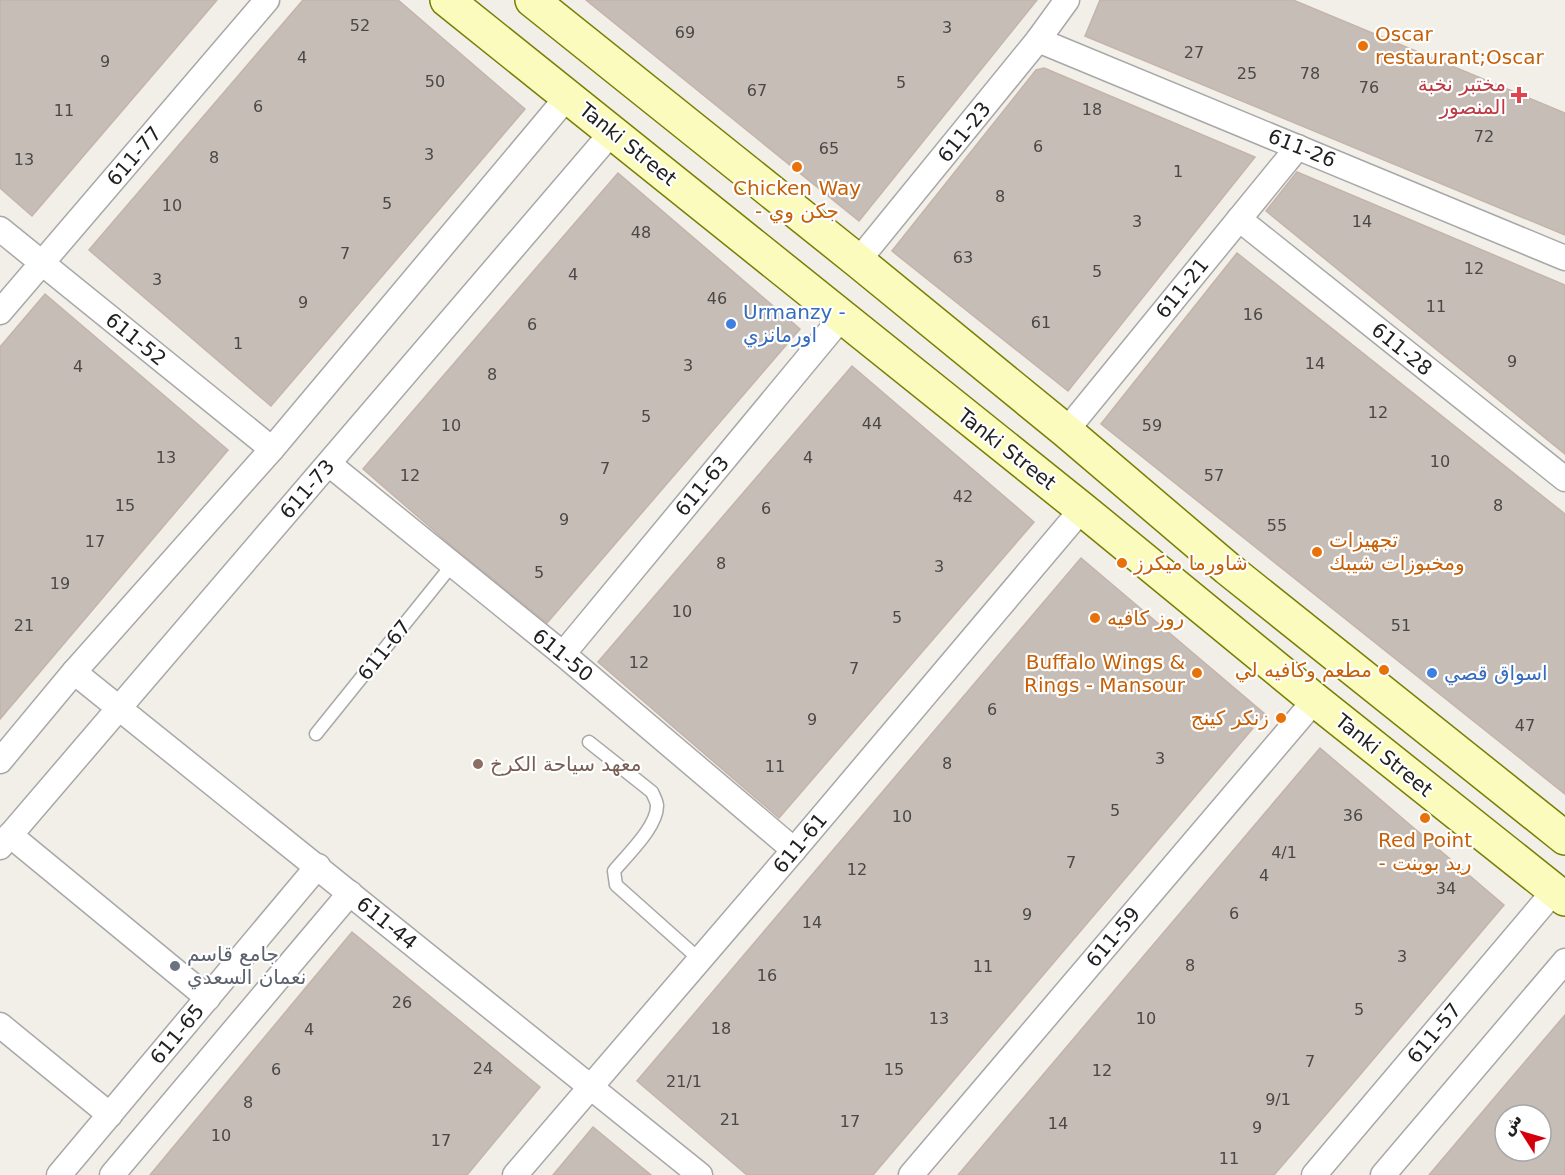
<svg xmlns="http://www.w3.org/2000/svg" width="1565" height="1175" font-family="'DejaVu Sans',Vazirmatn,sans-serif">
<rect width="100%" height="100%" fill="#f2eee8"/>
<g fill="#c7bdb7" stroke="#c4b4aa" stroke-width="1.5" fill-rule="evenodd">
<polygon points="0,0 217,0 32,216 0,188"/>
<polygon points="303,0 398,0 525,109 271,406 89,250"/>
<polygon points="586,0 1037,0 859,221"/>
<polygon points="1100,0 1293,0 1565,113 1565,235 1085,36"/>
<polygon points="1044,68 1255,157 1068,391 892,251 1036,70"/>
<polygon points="1297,172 1565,285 1565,454 1266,211"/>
<polygon points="618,173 800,329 547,623 453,547 363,469"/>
<polygon points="1237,253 1565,514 1565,794 1101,424"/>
<polygon points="45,294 228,450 0,719 0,347"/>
<polygon points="852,366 1034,522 779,818 598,662"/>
<polygon points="1081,558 1265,714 873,1175 747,1175 637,1081"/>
<polygon points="1320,748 1504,905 1359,1076 1274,1175 958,1175"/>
<polygon points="352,932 540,1087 467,1175 150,1175"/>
<path d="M1565,1015V1175H1429L1512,1077ZM1505,1115H1541V1151H1505Z"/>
<polygon points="593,1127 651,1175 553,1175"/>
</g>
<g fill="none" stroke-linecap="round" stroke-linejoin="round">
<g stroke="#a8a8a8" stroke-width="15">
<g id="lane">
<polyline points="316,734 452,565"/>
<path d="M589,742L652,792C654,797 657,801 657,806C657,827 627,855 614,871L616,885L699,959"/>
</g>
</g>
<g stroke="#a8a8a8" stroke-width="27">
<g id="street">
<polyline points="1038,40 1565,258"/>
<polyline points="1239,219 1565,479"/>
<polyline points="0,229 272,449"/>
<polyline points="858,261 1038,40 1067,0"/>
<polyline points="0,312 267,0"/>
<polyline points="1066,431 1298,147"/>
<polyline points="329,464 563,654 794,850"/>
<polyline points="563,654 842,317"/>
<polyline points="74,672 700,1175"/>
<polyline points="0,761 74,672 272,449 568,96"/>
<polyline points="10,835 208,998"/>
<polyline points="0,847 613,131"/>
<polyline points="0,1025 110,1115"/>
<polyline points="59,1175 318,866"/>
<polyline points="112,1175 350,893"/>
<polyline points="515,1175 794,850 1082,509"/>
<polyline points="911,1175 1315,700"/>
<polyline points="1314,1175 1555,890"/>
<polyline points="1383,1175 1565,961"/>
</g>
</g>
<g stroke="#777e03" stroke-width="36">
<g id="secondary">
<polyline points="447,0 1082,509 1315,700 1565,899"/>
<polyline points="532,0 858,261 1066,431 1227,568 1565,838"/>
</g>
</g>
<use href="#lane" stroke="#fff" stroke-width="12"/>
<use href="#street" stroke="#fff" stroke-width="24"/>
<use href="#secondary" stroke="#fbfbbd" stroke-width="33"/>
</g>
<g fill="#e8710a" stroke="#fff" stroke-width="2">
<circle cx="1363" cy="46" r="6"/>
<circle cx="797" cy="167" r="6"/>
<circle cx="1317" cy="552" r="6"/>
<circle cx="1122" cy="563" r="6"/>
<circle cx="1095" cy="618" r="6"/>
<circle cx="1384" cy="670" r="6"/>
<circle cx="1197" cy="673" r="6"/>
<circle cx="1281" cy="718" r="6"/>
<circle cx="1425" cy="818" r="6"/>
</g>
<path fill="#e0444e" stroke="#fff" stroke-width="2" d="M1516 86h6v6h6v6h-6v6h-6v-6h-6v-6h6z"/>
<g fill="#3f7fe0" stroke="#fff" stroke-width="2">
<circle cx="731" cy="324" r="6"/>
<circle cx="1432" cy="673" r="6"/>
</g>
<circle fill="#8d6e63" stroke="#fff" stroke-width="2" cx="478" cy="764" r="6"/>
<circle fill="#6b7280" stroke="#fff" stroke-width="2" cx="175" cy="966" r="6"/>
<g text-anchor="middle" stroke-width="4.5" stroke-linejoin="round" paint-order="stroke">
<g font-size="16" fill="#4a4846">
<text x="360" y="31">52</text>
<text x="947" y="33">3</text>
<text x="685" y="38">69</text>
<text x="1194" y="58">27</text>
<text x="302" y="63">4</text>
<text x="105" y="67">9</text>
<text x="1247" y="79">25</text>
<text x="1310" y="79">78</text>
<text x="435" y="87">50</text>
<text x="901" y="88">5</text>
<text x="1369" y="93">76</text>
<text x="757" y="96">67</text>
<text x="258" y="112">6</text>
<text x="1092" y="115">18</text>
<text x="64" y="116">11</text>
<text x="1484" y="142">72</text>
<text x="1038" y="152">6</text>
<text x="829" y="154">65</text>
<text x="429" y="160">3</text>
<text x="214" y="163">8</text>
<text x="24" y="165">13</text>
<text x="1178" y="177">1</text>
<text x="1000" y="202">8</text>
<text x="387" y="209">5</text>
<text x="172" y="211">10</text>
<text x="1137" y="227">3</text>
<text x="1362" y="227">14</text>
<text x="641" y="238">48</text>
<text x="345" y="259">7</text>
<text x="963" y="263">63</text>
<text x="1474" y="274">12</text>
<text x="1097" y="277">5</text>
<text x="573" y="280">4</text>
<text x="157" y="285">3</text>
<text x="717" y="304">46</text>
<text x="303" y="308">9</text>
<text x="1436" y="312">11</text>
<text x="1253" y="320">16</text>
<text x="1041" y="328">61</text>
<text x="532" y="330">6</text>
<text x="238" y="349">1</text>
<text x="1512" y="367">9</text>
<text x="1315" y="369">14</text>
<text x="688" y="371">3</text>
<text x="78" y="372">4</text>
<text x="492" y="380">8</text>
<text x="1378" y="418">12</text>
<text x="646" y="422">5</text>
<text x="872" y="429">44</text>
<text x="451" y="431">10</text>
<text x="1152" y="431">59</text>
<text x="166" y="463">13</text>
<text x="808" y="463">4</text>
<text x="1440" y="467">10</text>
<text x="605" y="474">7</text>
<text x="410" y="481">12</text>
<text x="1214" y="481">57</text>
<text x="963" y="502">42</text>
<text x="125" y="511">15</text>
<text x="1498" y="511">8</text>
<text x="766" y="514">6</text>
<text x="564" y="525">9</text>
<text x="1277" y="531">55</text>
<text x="95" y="547">17</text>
<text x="721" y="569">8</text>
<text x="939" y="572">3</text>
<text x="539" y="578">5</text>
<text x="60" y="589">19</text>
<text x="682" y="617">10</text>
<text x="897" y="623">5</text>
<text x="24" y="631">21</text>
<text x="1401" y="631">51</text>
<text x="639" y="668">12</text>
<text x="854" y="674">7</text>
<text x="992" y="715">6</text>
<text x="812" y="725">9</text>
<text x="1525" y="731">47</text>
<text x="1160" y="764">3</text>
<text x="947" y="769">8</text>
<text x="775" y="772">11</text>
<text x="1115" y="816">5</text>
<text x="1353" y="821">36</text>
<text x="902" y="822">10</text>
<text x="1284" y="858">4/1</text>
<text x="1071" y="868">7</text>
<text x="857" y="875">12</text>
<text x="1264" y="881">4</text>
<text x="1446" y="894">34</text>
<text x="1234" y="919">6</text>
<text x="1027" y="920">9</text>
<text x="812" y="928">14</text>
<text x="1402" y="962">3</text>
<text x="1190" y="971">8</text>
<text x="983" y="972">11</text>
<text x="767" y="981">16</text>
<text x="402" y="1008">26</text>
<text x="1359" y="1015">5</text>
<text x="939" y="1024">13</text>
<text x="1146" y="1024">10</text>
<text x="721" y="1034">18</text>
<text x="309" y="1035">4</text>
<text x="1310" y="1067">7</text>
<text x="483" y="1074">24</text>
<text x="276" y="1075">6</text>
<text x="894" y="1075">15</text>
<text x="1102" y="1076">12</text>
<text x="684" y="1087">21/1</text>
<text x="1278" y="1105">9/1</text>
<text x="248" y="1108">8</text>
<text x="730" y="1125">21</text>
<text x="850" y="1127">17</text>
<text x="1058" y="1129">14</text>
<text x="1257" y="1133">9</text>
<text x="221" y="1141">10</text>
<text x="441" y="1146">17</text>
<text x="1229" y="1164">11</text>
</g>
<g font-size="20" fill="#c56008" stroke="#fff" text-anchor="start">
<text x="1375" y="41">Oscar<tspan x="1375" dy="23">restaurant;Oscar</tspan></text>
<text x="797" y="195" text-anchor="middle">Chicken Way<tspan x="797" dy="23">- جكن وي</tspan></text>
<text x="1329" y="547">تجهيزات<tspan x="1329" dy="23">ومخبوزات شيبك</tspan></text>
<text x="1134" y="570">شاورما ميكرز</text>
<text x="1107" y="625">روز كافيه</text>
<text x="1185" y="669" text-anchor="end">Buffalo Wings &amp;<tspan x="1185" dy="23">Rings - Mansour</tspan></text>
<text x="1372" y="677" text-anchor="end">مطعم وكافيه لي</text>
<text x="1269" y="725" text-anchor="end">زنكر كينج</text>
<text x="1425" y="847" text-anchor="middle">Red Point<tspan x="1425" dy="23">- ريد بوينت</tspan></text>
</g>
<g font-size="20" fill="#be3a42" stroke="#fff" text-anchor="end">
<text x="1506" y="91">مختبر نخبة<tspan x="1506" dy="23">المنصور</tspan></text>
</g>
<g font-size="20" fill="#212121" stroke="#fff">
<text transform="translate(964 132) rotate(-51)" y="7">611-23</text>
<text transform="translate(628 144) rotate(39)" y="7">Tanki Street</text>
<text transform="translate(1302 148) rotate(22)" y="7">611-26</text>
<text transform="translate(134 156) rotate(-49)" y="7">611-77</text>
<text transform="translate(1182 288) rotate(-51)" y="7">611-21</text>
<text transform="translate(136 339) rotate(39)" y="7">611-52</text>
<text transform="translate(1402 349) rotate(39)" y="7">611-28</text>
<text transform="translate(1007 449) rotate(38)" y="7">Tanki Street</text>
<text transform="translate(702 486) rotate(-50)" y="7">611-63</text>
<text transform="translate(307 489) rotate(-49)" y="7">611-73</text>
<text transform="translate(384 650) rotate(-51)" y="7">611-67</text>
<text transform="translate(563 655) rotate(39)" y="7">611-50</text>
<text transform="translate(1384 755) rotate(39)" y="7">Tanki Street</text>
<text transform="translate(800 843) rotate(-50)" y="7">611-61</text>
<text transform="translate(387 923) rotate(39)" y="7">611-44</text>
<text transform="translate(1113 937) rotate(-50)" y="7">611-59</text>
<text transform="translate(1434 1033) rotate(-50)" y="7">611-57</text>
<text transform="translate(177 1034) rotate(-50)" y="7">611-65</text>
</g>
<g font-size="20" fill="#366cbe" stroke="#fff" text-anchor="start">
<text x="743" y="319">Urmanzy -<tspan x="743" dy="23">اورمانزي</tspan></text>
<text x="1444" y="680">اسواق قصي</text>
</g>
<g font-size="20" fill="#785e54" stroke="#fff" text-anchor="start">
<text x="490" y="771">معهد سياحة الكرخ</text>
</g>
<g font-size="20" fill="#5b616d" stroke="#fff" text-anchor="start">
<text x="187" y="961">جامع قاسم<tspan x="187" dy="23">نعمان السعدي</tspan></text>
</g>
</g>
<g transform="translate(1523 1133) rotate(307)"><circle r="28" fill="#ffffff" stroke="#a6a6a6" stroke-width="1.5"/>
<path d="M0-4.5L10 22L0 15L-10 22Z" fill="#d3000c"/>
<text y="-9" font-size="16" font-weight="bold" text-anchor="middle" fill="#212121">ش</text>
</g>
</svg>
